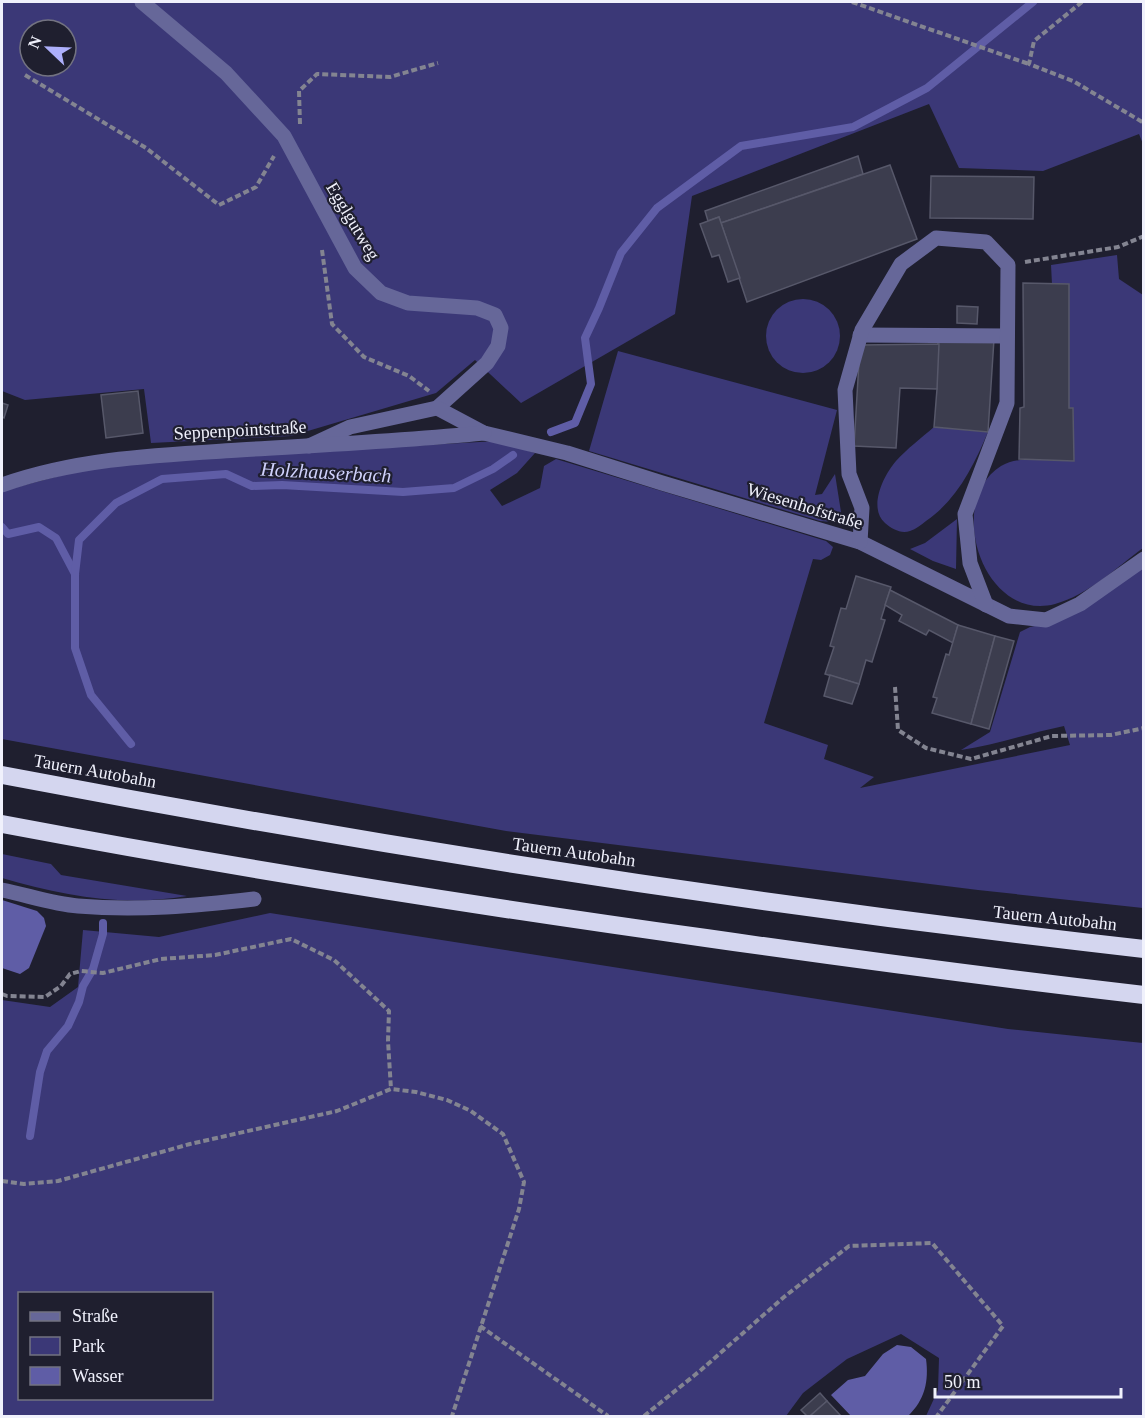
<svg xmlns="http://www.w3.org/2000/svg" width="1145" height="1418" font-family="Georgia,serif">
<rect width="100%" height="100%" fill="#1f1f2f"/>
<g fill="#3b3877" fill-rule="evenodd">
<path d="M2,2H1143V144L1139,134L1043,171L959,168L929,104L692,196L675,314L521,403L475,360L436,393L291,436L151,443L144,389L25,400L2,391ZM30,30H66V66H30Z"/>
<path d="M1117,255L1119,279L1143,295V548C1116,568 1088,595 1055,604C983,623 944,501 1001,466C1022,454 1051,462 1074,461L1073,408H1069V284H1052L1051,265Z"/>
<circle cx="803" cy="336" r="37"/>
<polygon points="618,351 837,410 815,495 822,494 835,474 841,512 832,522 820,521 589,451"/>
<path d="M934,427L988,432C974,465 957,500 926,521C921,525 916,529 910,531C901,534 892,529 885,523C868,508 883,476 896,461C907,449 921,438 934,427Z"/>
<path d="M497,441L535,453L517,473L490,490L502,506L540,488L544,466L556,459L826,541L833,547L830,555L821,560L813,559L764,723L828,745L824,759L874,777L860,788L1070,745L1064,726C1029,733 996,745 961,750L990,732L1020,632L1030,627L1055,622L1143,568V908L978,890L506,831L2,739V491L90,468L181,459Z"/>
<polygon points="957,519 956,569 933,561 910,549 925,543"/>
<path d="M2,854L51,864L61,875L187,896C122,907 64,896 2,878Z"/>
<path d="M270,913L1008,1029L1143,1043V1416H926L938,1390L939,1358L901,1334L847,1359L803,1393L786,1416H2V1000L50,1007L78,987L83,930L159,937ZM20,1294H212V1398H20Z"/>
</g>
<g fill="#5f5da6">
<polygon points="2,900 37,911 44,918 46,926 29,968 20,974 2,968"/>
<path d="M897,1345L911,1347L926,1359C929,1381 925,1400 908,1416H851L831,1395L848,1380L865,1376L883,1354Z"/>
</g>
<g fill="none" stroke-linecap="round" stroke-linejoin="round">
<g stroke="#5f5da6" stroke-width="8">
<polyline points="551,432 575,423 591,384 585,338 599,308 621,253 657,208 741,146 853,127 927,88 1033,2"/>
<polyline points="2,527 8,534 39,527 56,538 75,574"/>
<polyline points="131,744 91,695 75,648 75,574 79,540 116,503 162,479 226,474 252,486 282,485 403,492 454,488 493,469 513,455"/>
<polyline points="30,1136 40,1072 47,1051 68,1026 79,1002 83,986 93,969 103,934 103,923"/>
</g>
</g>
<g fill="#3c3d4e" stroke="#57586a" stroke-width="1.5">
<polygon points="858,156 863,174 721,223 719,217 708,221 705,211"/>
<polygon points="890,165 917,239 747,302 721,223"/>
<polygon points="931,176 1034,177 1033,219 930,218"/>
<polygon points="719,217 740,278 728,282 719,255 712,257 700,224"/>
<polygon points="1023,283 1069,284 1069,408 1073,408 1074,461 1019,459 1020,408 1024,407"/>
<polygon points="957,306 978,307 977,324 957,323"/>
<polygon points="938,336 994,339 988,432 934,427 937,389"/>
<polygon points="939,344 937,389 900,388 896,448 854,446 860,345"/>
<polygon points="138,391 143,433 106,438 101,395"/>
<polygon points="2,403 8,405 4,418 2,417"/>
<polygon points="856,576 891,587 881,619 885,620 872,662 866,660 859,684 825,674 834,647 830,646 841,608 846,609"/>
<polygon points="890,590 958,625 953,643 929,630 926,635 899,621 902,615 885,605"/>
<polygon points="958,625 995,636 971,724 932,713 937,698 933,697 946,654 949,655"/>
<polygon points="995,636 1014,641 989,729 971,724"/>
<polygon points="830,675 859,684 852,704 824,696"/>
<polygon points="820,1393 827,1401 810,1416 807,1416 801,1410"/>
<polygon points="827,1401 841,1416 810,1416"/>
</g>
<g fill="none" stroke-linecap="round" stroke-linejoin="round">
<g stroke="#838491" stroke-width="4" stroke-dasharray="6 3" stroke-linecap="butt">
<polyline points="852,2 1029,64"/>
<polyline points="1082,2 1034,41 1029,64 1073,81 1144,123"/>
<polyline points="25,75 146,148 219,205 256,187 274,156"/>
<polyline points="300,124 299,91 317,74 390,77 438,63"/>
<polyline points="322,250 332,324 364,357 409,376 429,391"/>
<polyline points="1025,262 1118,247 1144,236"/>
<polyline points="895,687 898,730 926,748 971,759 1052,736 1111,735 1144,728"/>
<polyline points="2,994 7,996 45,997 61,986 70,974 81,971 103,973 161,959 215,955 291,939 334,960 389,1011 388,1041 391,1089"/>
<polyline points="2,1181 24,1184 58,1181 190,1144 337,1111 391,1089 416,1092 447,1100 471,1111 503,1134 524,1182 519,1209 452,1416"/>
<polyline points="480,1326 608,1416"/>
<polyline points="644,1416 701,1370 784,1297 849,1246 932,1243 1003,1326 937,1416"/>
</g>
<g stroke="#666799" stroke-width="15">
<polyline points="142,2 226,73 284,136 355,268 381,293 408,303 477,308 495,315 501,328 498,346 487,363 437,408 350,427 309,446"/>
<polyline points="860,335 1007,336"/>
<polyline points="437,408 484,433 567,453 662,483 860,542 1009,616 1046,620 1080,604 1144,559"/>
<path d="M2,485C78,458 159,455 239,450C321,445 402,441 484,433"/>
<polyline points="860,542 862,508 849,474 845,390 862,330 901,264 936,238 986,242 1008,265 1007,403 965,514 970,563 986,605"/>
<path d="M2,890C27,895 53,904 78,906C137,911 195,906 254,899"/>
</g>
<g stroke="#d4d6ef" stroke-width="18">
<path d="M2,775C380,847 761,906 1144,949"/>
<path d="M2,824C235,868 470,905 706,938C852,959 997,978 1144,995"/>
</g>
</g>
<g text-anchor="middle" stroke-width="4.5" stroke-linejoin="round" paint-order="stroke">
<g font-size="18" fill="#f0f1fc" stroke="#1f1f2f">
<text transform="translate(353 221) rotate(59)" y="6">Egglgutweg</text>
<text transform="translate(240 430) rotate(-3)" y="6">Seppenpointstraße</text>
<text transform="translate(805 506) rotate(17)" y="6">Wiesenhofstraße</text>
<text transform="translate(95 771) rotate(10)" y="6">Tauern Autobahn</text>
<text transform="translate(574 852) rotate(8)" y="6">Tauern Autobahn</text>
<text transform="translate(1055 918) rotate(6)" y="6">Tauern Autobahn</text>
</g>
<g font-size="20" font-style="italic" fill="#cfd1fb" stroke="#1f1f2f">
<text transform="translate(326 472) rotate(3)" y="7">Holzhauserbach</text>
</g>
</g>
<rect width="1145" height="1418" fill="none" stroke="#f0f1fc" stroke-width="6"/>
<rect x="18" y="1292" width="195" height="108" fill="#1f1f2f" stroke="#737381" stroke-width="1.5"/>
<rect x="30" y="1312" width="30" height="9" fill="#666799" stroke="#737381" stroke-width="1.5"/>
<text x="72" y="1322" font-size="18" fill="#f0f1fc">Straße</text>
<rect x="30" y="1337" width="30" height="18" fill="#3b3877" stroke="#737381" stroke-width="1.5"/>
<text x="72" y="1352" font-size="18" fill="#f0f1fc">Park</text>
<rect x="30" y="1367" width="30" height="18" fill="#5f5da6" stroke="#737381" stroke-width="1.5"/>
<text x="72" y="1382" font-size="18" fill="#f0f1fc">Wasser</text>
<g transform="translate(48 48) rotate(293)"><circle r="28" fill="#1f1f2f" stroke="#737381" stroke-width="1.5"/>
<path d="M0-4.5L10 22L0 15L-10 22Z" fill="#adaffb"/>
<text y="-9" font-size="16" font-weight="bold" text-anchor="middle" fill="#f0f1fc">N</text>
</g>
<path d="M935 1388v9h186v-9" fill="none" stroke="#f0f1fc" stroke-width="3"/>
<text x="944" y="1388" font-size="18" fill="#f0f1fc" stroke="#1f1f2f" stroke-width="4.5" paint-order="stroke">50 m</text>
</svg>
